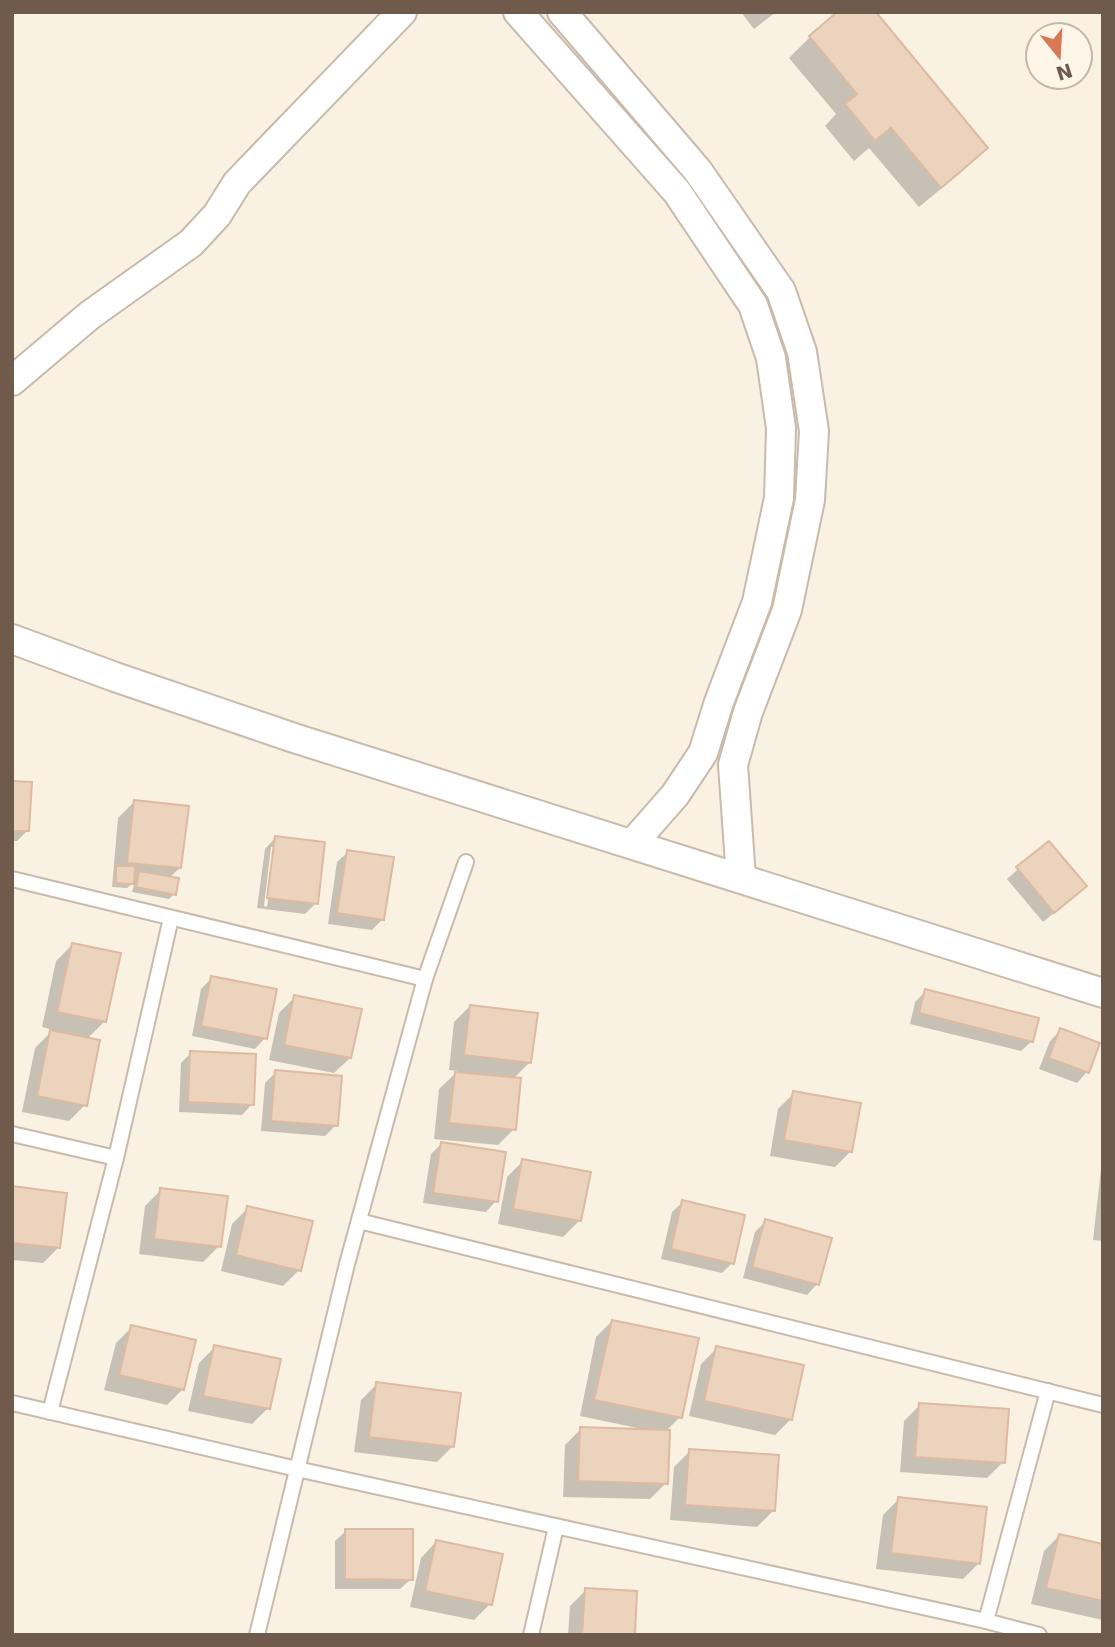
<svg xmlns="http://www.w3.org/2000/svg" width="1115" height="1647" font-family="'DejaVu Sans',sans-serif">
<rect width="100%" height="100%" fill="#f9f2e3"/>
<g fill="#0003" fill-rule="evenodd">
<polygon points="741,12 776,12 754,29"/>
<polygon points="810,37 986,148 965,169 919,207 869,148 854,161 825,126 836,114 789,58"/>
<polygon points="12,782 27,831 17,841 12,841"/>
<polygon points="134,802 180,868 169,878 174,894 169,899 132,892 135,881 127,888 112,887 118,818"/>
<path d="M275,838L316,903L305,914L257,908L265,849ZM271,847H275L267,907L264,906Z"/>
<polygon points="1048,843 1074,896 1043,922 1007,879"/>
<polygon points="348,852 382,920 372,930 328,924 337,862"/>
<polygon points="72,945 105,1021 87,1039 85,1105 69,1121 22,1112 35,1048 53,1030 42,1027 56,961"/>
<polygon points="212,978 265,1038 255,1049 192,1036 201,989"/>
<polygon points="926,991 1032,1041 1021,1051 910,1024 915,1002"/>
<polygon points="295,997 350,1058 334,1073 269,1060 279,1013"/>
<polygon points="470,1006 530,1062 513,1079 514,1129 498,1145 434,1139 439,1089 458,1071 449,1070 454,1022"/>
<polygon points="1061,1030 1087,1072 1077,1083 1039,1069 1050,1041"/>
<polygon points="191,1053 252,1104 242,1115 179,1112 181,1063"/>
<polygon points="276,1072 336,1125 325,1136 261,1131 265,1083"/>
<polygon points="794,1093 851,1151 835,1167 770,1156 778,1109"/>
<polygon points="441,1144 496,1201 486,1212 423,1203 431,1154"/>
<polygon points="1103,1151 1103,1241 1093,1240"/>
<polygon points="523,1161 579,1221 563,1237 498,1224 507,1177"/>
<polygon points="12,1188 59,1247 43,1263 12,1260"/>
<polygon points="161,1190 219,1246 203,1262 139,1254 145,1206"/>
<polygon points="683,1202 732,1263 722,1273 661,1259 672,1212"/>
<polygon points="248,1208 299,1270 283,1286 221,1271 232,1224"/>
<polygon points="766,1221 817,1284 807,1295 743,1278 755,1232"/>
<polygon points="612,1321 680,1417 668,1429 666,1483 650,1499 563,1497 565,1445 581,1429 642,1431 642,1429 580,1416 596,1337"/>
<polygon points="132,1327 183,1389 167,1405 104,1390 116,1343"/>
<polygon points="215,1347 268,1408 252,1424 188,1411 199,1363"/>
<polygon points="717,1348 791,1419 775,1435 689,1416 701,1364"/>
<polygon points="377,1384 453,1446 437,1462 354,1452 361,1400"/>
<polygon points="920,1405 1003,1462 987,1478 900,1472 904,1421"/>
<polygon points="690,1451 773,1511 757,1527 670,1520 674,1467"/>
<polygon points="899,1499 979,1563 963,1579 876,1569 883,1515"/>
<polygon points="346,1531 411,1579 400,1589 335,1589 335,1541"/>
<polygon points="1060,1535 1103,1545 1103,1620 1031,1604 1044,1551"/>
<polygon points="436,1542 490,1604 474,1620 410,1607 421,1558"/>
<polygon points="586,1590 633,1635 568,1635 570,1606"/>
</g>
<g fill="#ecd3be" stroke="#ddbaa0" stroke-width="2">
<polygon points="837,12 876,12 988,148 941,188 891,128 875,141 845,104 857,94 809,36"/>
<polygon points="12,781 32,782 29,831 12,831"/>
<polygon points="134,800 189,806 181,868 127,863"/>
<polygon points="275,836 325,842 318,904 267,898"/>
<polygon points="1049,841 1087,886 1054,913 1016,867"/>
<polygon points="347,850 394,857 384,920 337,913"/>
<polygon points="116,866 135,866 134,884 116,883"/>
<polygon points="139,871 179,878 176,895 136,887"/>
<polygon points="72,943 121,953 106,1022 57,1012"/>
<polygon points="211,976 277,989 267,1039 201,1026"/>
<polygon points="925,989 1039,1018 1033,1042 919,1013"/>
<polygon points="294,995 362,1009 351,1058 284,1045"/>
<polygon points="470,1005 538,1013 531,1063 464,1055"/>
<polygon points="1060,1028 1100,1043 1089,1073 1049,1058"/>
<polygon points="50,1030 100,1040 87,1106 37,1096"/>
<polygon points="190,1051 256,1054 254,1105 188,1102"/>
<polygon points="275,1070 342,1076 338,1126 271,1121"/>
<polygon points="455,1072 521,1078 516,1130 449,1123"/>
<polygon points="793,1091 861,1103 852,1152 784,1140"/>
<polygon points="441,1142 506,1152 498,1202 433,1193"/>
<polygon points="522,1159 591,1172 581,1221 513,1209"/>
<polygon points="12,1186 67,1193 60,1248 12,1243"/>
<polygon points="160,1188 228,1196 221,1247 154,1239"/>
<polygon points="682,1200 745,1215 734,1264 671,1249"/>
<polygon points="247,1206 313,1221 301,1271 236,1255"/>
<polygon points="765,1219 832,1238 819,1285 752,1267"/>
<polygon points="612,1320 699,1338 682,1418 594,1400"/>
<polygon points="131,1325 196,1340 184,1390 119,1375"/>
<polygon points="214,1345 281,1359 270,1409 203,1396"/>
<polygon points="716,1346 804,1365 792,1420 704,1401"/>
<polygon points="376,1382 461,1393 454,1447 369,1437"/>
<polygon points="919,1403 1009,1409 1005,1463 915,1457"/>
<polygon points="580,1427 670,1430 668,1484 578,1481"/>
<polygon points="689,1449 779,1455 775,1511 685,1505"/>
<polygon points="898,1497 987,1507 980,1564 891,1553"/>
<polygon points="345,1529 413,1529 413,1580 345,1579"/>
<polygon points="1059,1534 1103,1544 1103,1601 1046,1588"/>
<polygon points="436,1540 503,1554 492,1605 425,1591"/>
<polygon points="585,1588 637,1591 635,1635 582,1635"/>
</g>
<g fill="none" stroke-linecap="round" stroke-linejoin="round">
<g stroke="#c9baab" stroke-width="18">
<g id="service">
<polyline points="12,879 425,979"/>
<polyline points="12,1134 116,1158"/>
<polyline points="359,1221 1103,1405"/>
<polyline points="12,1403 297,1469 986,1621 1039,1635"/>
<polyline points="50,1412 116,1158 171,918"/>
<polyline points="986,1621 1048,1391"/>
<polyline points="257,1635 347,1264 425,979 466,862"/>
<polyline points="531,1635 556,1527"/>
</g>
</g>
<g stroke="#c9baab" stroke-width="32">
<g id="minor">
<polyline points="518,12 677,192 753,305 771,358 781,428 779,498 757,602 719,702 703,753 675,795 632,844"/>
<polyline points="562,12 698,171 781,291 802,352 814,431 810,500 787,610 748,712 733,765 741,878"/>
<polyline points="12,381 90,315 191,243 217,215 237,183 402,12"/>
<polyline points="12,639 115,677 294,738 1103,993"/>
</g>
</g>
<use href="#service" stroke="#fff" stroke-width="14"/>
<use href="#minor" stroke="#fff" stroke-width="28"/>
</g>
<rect width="1115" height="1647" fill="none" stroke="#6f5a4c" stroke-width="28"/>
<g transform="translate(1059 56) rotate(162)"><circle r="33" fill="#fdf6e9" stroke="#c4b8aa" stroke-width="2"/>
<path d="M0-5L12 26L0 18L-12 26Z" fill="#d77955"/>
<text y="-10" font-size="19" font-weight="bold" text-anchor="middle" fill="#6f5a4c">N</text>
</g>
</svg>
